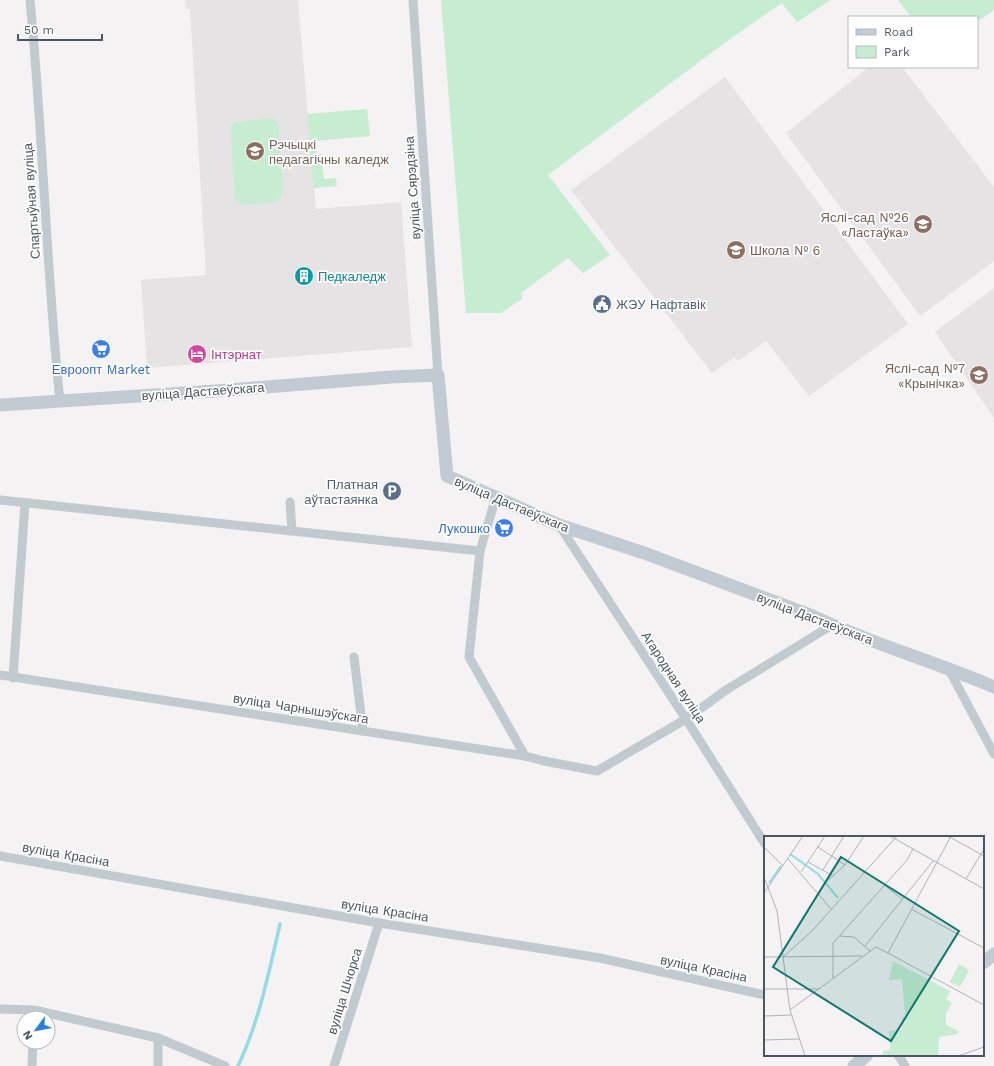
<svg xmlns="http://www.w3.org/2000/svg" width="994" height="1066" font-family="'Work Sans',sans-serif">
<rect width="100%" height="100%" fill="#f4f2f2"/>
<g fill="#e5e3e4">
<polygon points="185,0 298,0 316,209 401,202 412,347 147,368 141,280 206,275 190,9 186,9"/>
<polygon points="869,67 902,67 994,187 994,261 920,316 786,133"/>
<polygon points="725,77 908,324 809,396 766,341 738,361 735,357 712,373 571,190"/>
<polygon points="994,288 994,418 935,332"/>
</g>
<g fill="#c6ecd2">
<polygon points="441,0 831,0 797,22 782,3 727,41 548,175 610,255 583,273 568,258 521,293 522,299 501,313 466,313"/>
<polygon points="898,0 994,0 994,10 977,22 977,17 911,17"/>
<polygon points="367,109 370,136 316,141 317,154 321,154 324,179 336,178 337,186 314,188 307,114"/>
<path d="M272,118L278,123L283,188C281,195 281,199 275,202L244,205L239,203L235,198L231,133V126L235,122Z"/>
</g>
<g fill="none" stroke-linecap="round" stroke-linejoin="round">
<path stroke="#97dae5" stroke-width="3.5" d="M238,1066C259,1022 269,972 280,924"/>
<g stroke="#c1cacf" stroke-width="9">
<path d="M30,0C43,133 46,268 60,401"/>
<polyline points="413,0 438,375"/>
<polyline points="496,497 480,551 469,657 525,756"/>
<polyline points="0,500 480,551"/>
<polyline points="290,502 292,531"/>
<polyline points="559,525 686,719 765,844"/>
<polyline points="354,657 363,731"/>
<polyline points="948,668 994,754"/>
<polyline points="0,675 525,756 544,761 597,771 686,719 726,690 832,625"/>
<polyline points="13,678 25,503"/>
<polyline points="0,856 379,923 600,958 765,995"/>
<polyline points="0,1009 34,1010 158,1038 225,1066"/>
<polyline points="898,1055 905,1066"/>
<polyline points="32,1066 33,1042"/>
<polyline points="158,1066 158,1038"/>
<polyline points="334,1066 379,923"/>
</g>
<g stroke="#c2cbd3" stroke-width="13">
<path d="M0,405L215,391L391,377L438,375L447,476L559,525L647,554L813,616C871,644 934,661 994,687"/>
<polyline points="983,963 994,954"/>
<polyline points="854,1066 867,1055"/>
</g>
</g>
<defs>
<g id="university-disc" transform="scale(1)"><circle r="9.5" fill="#8d6e63" stroke="#fff"/><path d="M0-5L7-2L0 1L-7-2ZM-4 1L0 2.5L4 1V4Q0 6-4 4Z" fill="#fff"/></g>
<g id="school-disc" transform="scale(1)"><circle r="9.5" fill="#8d6e63" stroke="#fff"/><path d="M0-5L7-2L0 1L-7-2ZM-4 1L0 2.5L4 1V4Q0 6-4 4Z" fill="#fff"/></g>
<g id="building-disc" transform="scale(1)"><circle r="9.5" fill="#0f9aa8" stroke="#fff"/><path d="M-4-6H4V6H1V3H-1V6H-4ZM-2.5-4.3h1.7v1.8h-1.7ZM.8-4.3h1.7v1.8H.8ZM-2.5-1h1.7V.8h-1.7ZM.8-1h1.7V.8H.8Z" fill="#fff"/></g>
<g id="civic-disc" transform="scale(1)"><circle r="9.5" fill="#5c6f8a" stroke="#fff"/><path d="M-.6-6.5H3V-4.5H.6V-3L4-1V1h2V6H-6V1h2V-1L-.6-3ZM-1.2 2.5V6h2.4V2.5Z" fill="#fff"/></g>
<g id="supermarket-disc" transform="scale(1)"><circle r="9.5" fill="#3f7fe0" stroke="#fff"/><path d="M-6-5.5h2.5l.6 2H6L4.5 2H-2.5L-4.4-4H-6ZM-1.5 3.2a1.3 1.3 0 1 0 .1 0ZM3 3.2a1.3 1.3 0 1 0 .1 0Z" fill="#fff"/></g>
<g id="hotel-disc" transform="scale(1)"><circle r="9.5" fill="#d1479c" stroke="#fff"/><path d="M-6-4.5h1.5V1H6V5H4.5V3h-9V5H-6ZM-4 0a1.8 1.8 0 1 1 3.6 0ZM.5 0V-2.5h3Q6-2.5 6 0Z" fill="#fff"/></g>
<g id="parking-disc" transform="scale(1)"><circle r="9.5" fill="#5c6f8a" stroke="#fff"/><path d="M-3.5-5.5H1a3.5 3.5 0 0 1 0 7H-1V5.5H-3.5ZM-1-3.4V-.6H.8a1.4 1.4 0 0 0 0-2.8Z" fill="#fff"/></g>
</defs>
<g fill-rule="evenodd">
<use href="#university-disc" x="255" y="151"/>
<use href="#school-disc" x="923" y="224"/>
<use href="#school-disc" x="736" y="250"/>
<use href="#building-disc" x="304" y="276"/>
<use href="#civic-disc" x="602" y="304"/>
<use href="#supermarket-disc" x="101" y="349"/>
<use href="#hotel-disc" x="197" y="354"/>
<use href="#school-disc" x="979" y="375"/>
<use href="#parking-disc" x="392" y="491"/>
<use href="#supermarket-disc" x="504" y="528"/>
</g>
<g text-anchor="middle" stroke-width="3.5" stroke-linejoin="round" paint-order="stroke">
<g font-size="13" fill="#785e54" stroke="#fff" text-anchor="start">
<text x="269" y="149">Рэчыцкі<tspan x="269" dy="15">педагагічны каледж</tspan></text>
<text x="909" y="222" text-anchor="end">Яслі-сад №26<tspan x="909" dy="15">«Ластаўка»</tspan></text>
<text x="750" y="255">Школа № 6</text>
<text x="965" y="373" text-anchor="end">Яслі-сад №7<tspan x="965" dy="15">«Крынічка»</tspan></text>
</g>
<g font-size="13" fill="#4b565e" stroke="#fff">
<text transform="translate(412 188) rotate(-94)" y="5">вуліца Сярэдзіна</text>
<text transform="translate(31 201) rotate(-94)" y="5">Спартыўная вуліца</text>
<text transform="translate(203 391) rotate(-4)" y="5">вуліца Дастаеўскага</text>
<text transform="translate(512 504) rotate(23)" y="5">вуліца Дастаеўскага</text>
<text transform="translate(815 618) rotate(21)" y="5">вуліца Дастаеўскага</text>
<text transform="translate(674 677) rotate(57)" y="5">Агародная вуліца</text>
<text transform="translate(301 708) rotate(9)" y="5">вуліца Чарнышэўскага</text>
<text transform="translate(66 854) rotate(10)" y="5">вуліца Красіна</text>
<text transform="translate(385 910) rotate(9)" y="5">вуліца Красіна</text>
<text transform="translate(704 968) rotate(12)" y="5">вуліца Красіна</text>
<text transform="translate(344 991) rotate(-73)" y="5">вуліца Шчорса</text>
</g>
<g font-size="13" fill="#0d838f" stroke="#fff" text-anchor="start">
<text x="318" y="281">Педкаледж</text>
</g>
<g font-size="13" fill="#4e5e75" stroke="#fff" text-anchor="start">
<text x="616" y="309">ЖЭУ Нафтавік</text>
<text x="378" y="489" text-anchor="end">Платная<tspan x="378" dy="15">аўтастаянка</tspan></text>
</g>
<g font-size="13" fill="#b23c85" stroke="#fff" text-anchor="start">
<text x="211" y="359">Інтэрнат</text>
</g>
<g font-size="13" fill="#366cbe" stroke="#fff">
<text x="101" y="374">Евроопт Market</text>
<text x="490" y="533" text-anchor="end">Лукошко</text>
</g>
</g>
<g transform="translate(764 836)">
<rect width="220" height="220" fill="#f4f2f2"/>
<path d="M129,125L186,155L182,163L188,167L182,177V189L195,195L193,198L175,201L174,220H119V215L126,214L125,195L138,194V181H141L138,143L125,144ZM195,128L205,134L196,151L186,146Z" fill="#c6ecd2"/>
<path fill="none" stroke="#97dae5" stroke-width="2" d="M26,18L54,38L74,62M5,47L17,30"/>
<path fill="none" stroke="#b0b4b7" stroke-width="1" d="M126,0L220,53M184,0L220,20M0,11L19,30M54,11L81,29M24,23L67,73M44,26L69,40M59,34L80,0M37,36L61,0M0,41L13,75L26,174L41,220M202,43L220,13M62,46L81,29L100,0M120,49L138,63M0,57L39,0M147,73L220,112M76,100L90,101L106,115M101,110L169,25M124,117L220,169M0,121L98,120M19,121L48,95L133,0M69,143V107L143,24L149,13M0,153H55M26,174L112,111L124,117L187,0M0,180L27,179M0,204L35,203M194,220L220,211"/>
<path fill="#0f766e" fill-opacity="0.15" stroke="#0f766e" stroke-width="2" d="M77,21L195,95L127,205L9,131Z"/>
<rect width="220" height="220" fill="none" stroke="#4b565e" stroke-width="2"/>
</g>
<rect x="848" y="16" width="130" height="52" fill="#ffffff" stroke="#b7bbbf"/>
<rect x="856" y="29" width="20" height="6" fill="#c2cbd3" stroke="#b7bbbf"/>
<text x="884" y="36" font-size="12" fill="#4b565e">Road</text>
<rect x="856" y="46" width="20" height="12" fill="#c6ecd2" stroke="#b7bbbf"/>
<text x="884" y="56" font-size="12" fill="#4b565e">Park</text>
<g transform="translate(36 1030) rotate(238)"><circle r="19" fill="#ffffff" stroke="#b7bbbf"/>
<path d="M0-3L7 15L0 10L-7 15Z" fill="#2b80d5"/>
<text y="-6" font-size="11" font-weight="bold" text-anchor="middle" fill="#4b565e">N</text>
</g>
<path d="M18 34v6h84v-6" fill="none" stroke="#4b565e" stroke-width="2"/>
<text x="24" y="34" font-size="12" fill="#4b565e" stroke="#ffffff" stroke-width="3" paint-order="stroke">50 m</text>
</svg>
